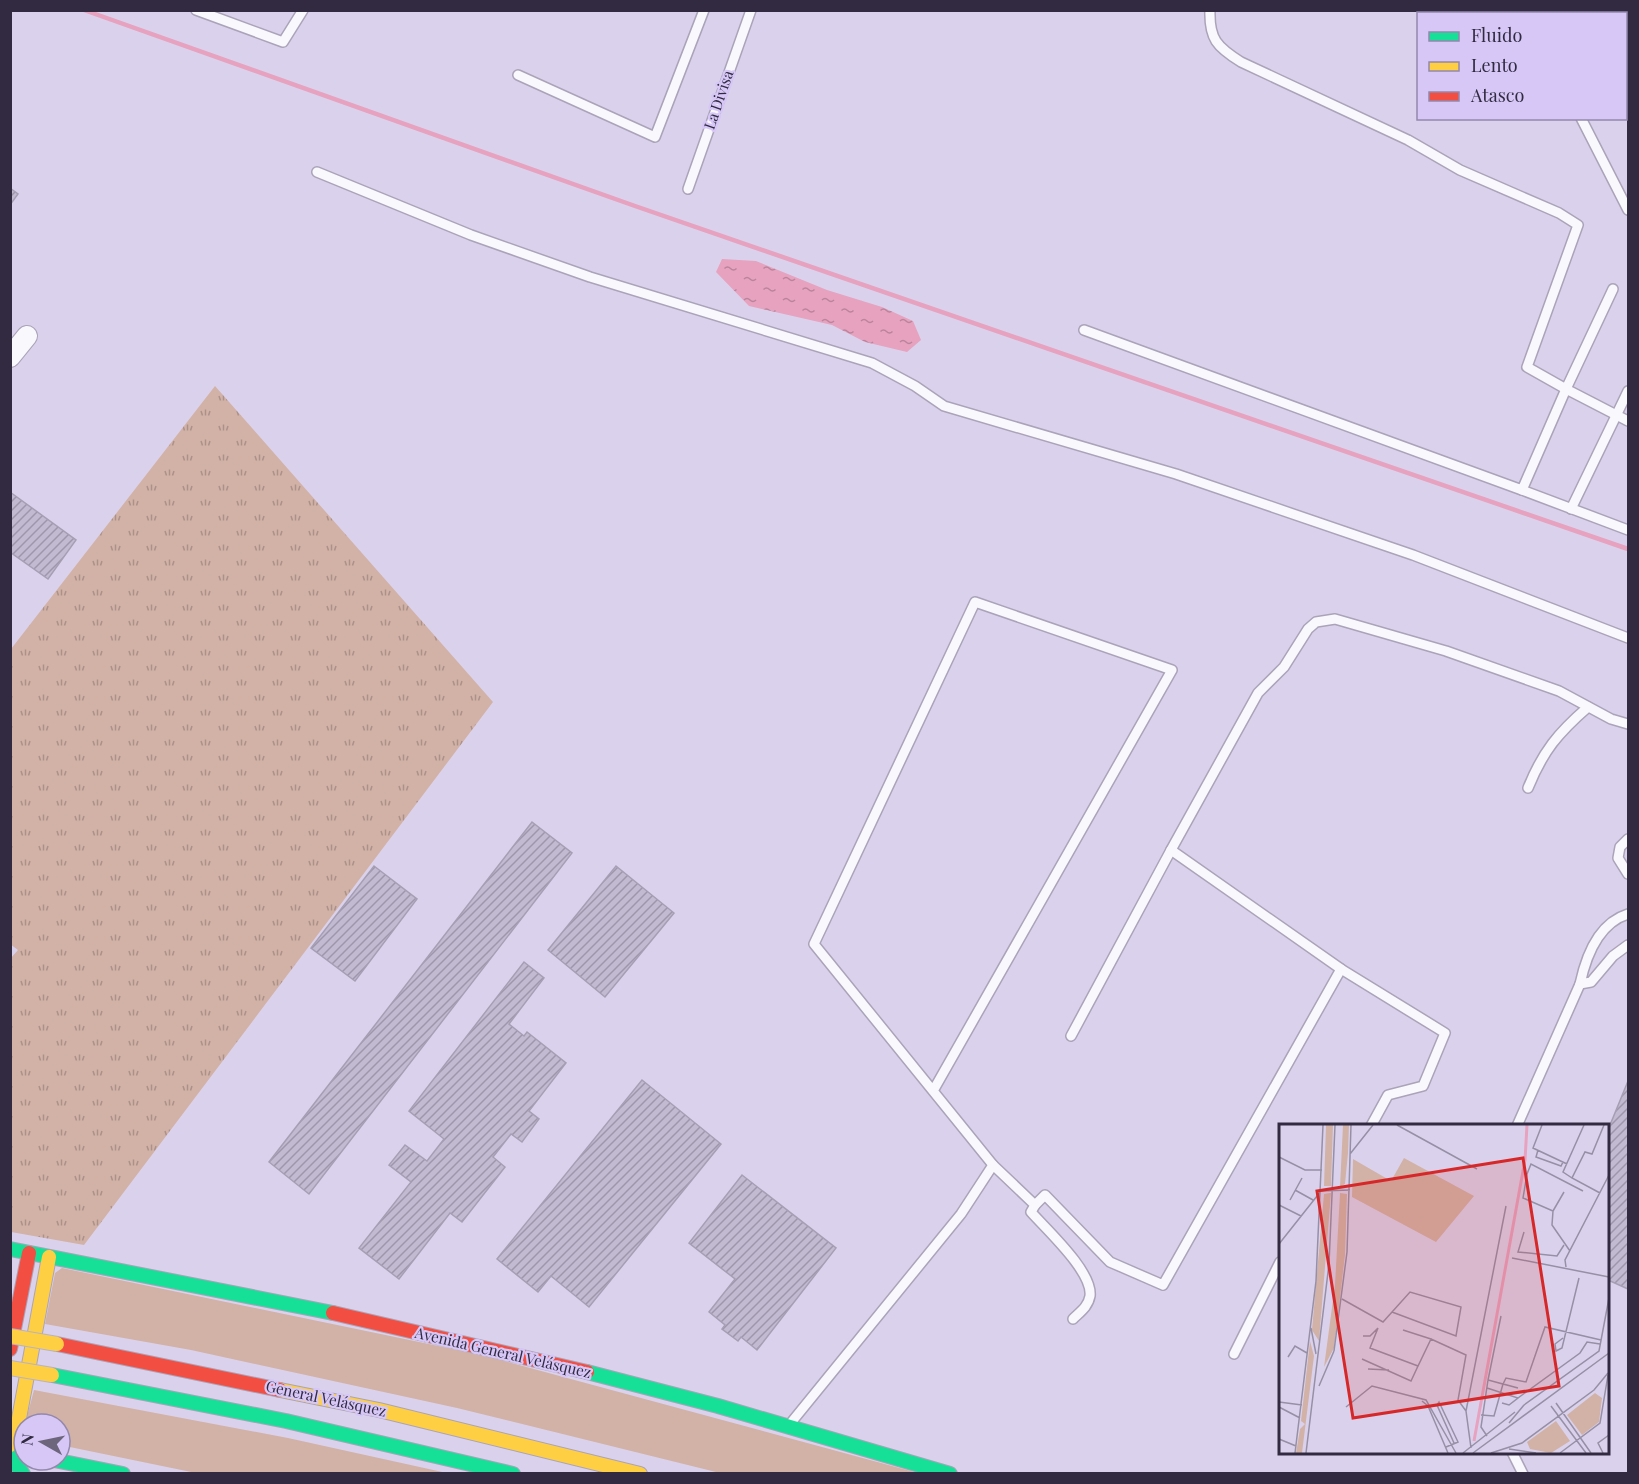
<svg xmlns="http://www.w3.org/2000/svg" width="1639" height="1484" font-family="'Playfair Display',serif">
<defs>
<pattern id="grass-tufts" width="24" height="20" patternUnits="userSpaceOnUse" patternTransform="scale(1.5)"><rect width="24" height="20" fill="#d2b2a6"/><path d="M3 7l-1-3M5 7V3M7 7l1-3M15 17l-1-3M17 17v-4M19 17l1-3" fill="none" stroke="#ab9189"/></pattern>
<pattern id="water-ripples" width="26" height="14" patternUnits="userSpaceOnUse" patternTransform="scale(1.5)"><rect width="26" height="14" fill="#e6a2be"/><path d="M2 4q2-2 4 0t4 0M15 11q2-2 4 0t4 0" fill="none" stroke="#bb849c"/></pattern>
<pattern id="building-hatch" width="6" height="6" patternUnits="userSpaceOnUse" patternTransform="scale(1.5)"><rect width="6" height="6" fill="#c2bad1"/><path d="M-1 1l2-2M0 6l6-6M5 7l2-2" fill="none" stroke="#9e97ab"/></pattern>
</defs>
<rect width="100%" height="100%" fill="#dad2ec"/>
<polygon fill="url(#grass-tufts)" points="215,386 493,702 84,1245 11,1232 10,959 18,950 10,944 11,649"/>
<g fill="#d2b2a6">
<polygon points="62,1268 482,1355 918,1473 720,1473 457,1408 191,1350 45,1324 55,1273"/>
<polygon points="34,1390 288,1438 447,1473 196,1473 60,1445 60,1424 25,1424"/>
</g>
<polygon fill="url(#water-ripples)" points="722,259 756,261 827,290 882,307 913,321 921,340 907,352 865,342 832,325 749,306 716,272"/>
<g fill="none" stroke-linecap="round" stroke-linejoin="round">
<polyline stroke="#e6a2be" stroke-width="4.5" points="84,10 635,206 1628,549"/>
</g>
<g fill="url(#building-hatch)" stroke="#a69fb4" stroke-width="1.5">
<polygon points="1463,10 1502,10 1504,14 1465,14"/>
<polygon points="10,188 18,194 10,205"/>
<polygon points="10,492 76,540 48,579 10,552"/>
<polygon points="532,822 572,853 309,1194 269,1162"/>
<polygon points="374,866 417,899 355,981 311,948"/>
<polygon points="616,866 674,913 605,997 548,950"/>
<polygon points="524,962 544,978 509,1024 524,1036 527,1032 566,1063 529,1111 539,1119 522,1142 511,1134 493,1157 505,1167 462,1222 450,1213 399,1279 359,1248 411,1182 389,1165 405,1145 427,1161 444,1139 409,1111"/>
<polygon points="642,1080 721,1144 589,1307 551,1276 538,1292 497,1259"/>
<polygon points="1628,1081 1628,1289 1608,1280 1608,1130"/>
<polygon points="742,1175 836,1248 757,1350 741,1337 738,1341 722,1329 725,1325 709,1312 735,1279 689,1243"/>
</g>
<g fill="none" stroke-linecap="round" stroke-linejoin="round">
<g stroke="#aba3b9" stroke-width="12">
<g id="lane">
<polyline points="196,10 283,42 303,10"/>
<polyline points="1526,10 1527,14"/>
<polyline points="518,75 655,137 704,10"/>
<polyline points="1581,118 1628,210"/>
<polyline points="317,172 471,235 590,277 872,363 915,386 944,406 1176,474 1413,555 1628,638"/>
<polyline points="688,189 751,10"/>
<polyline points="1613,289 1566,389 1628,421"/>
<path d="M1084,330L1522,490L1566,389L1527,367L1578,225L1559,213L1460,170L1408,140L1241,62C1217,47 1209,39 1210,10"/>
<polyline points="1522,490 1628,530"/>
<polyline points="1571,509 1628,391"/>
<path d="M1528,788C1543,751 1558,733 1588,707"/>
<polyline points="1628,839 1620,847 1618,858 1628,874"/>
<polyline points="1171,850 1258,693 1284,667 1308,629 1316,622 1335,619 1446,651 1559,691 1611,719 1628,724"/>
<polyline points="1341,969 1445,1033 1423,1086 1388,1095 1371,1126"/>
<polyline points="1580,984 1591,982 1613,956 1628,945"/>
<path d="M1517,1126L1580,984C1586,956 1599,923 1628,914"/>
<path d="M993,1165L1035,1205L1031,1212C1047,1230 1093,1272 1090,1296C1088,1307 1080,1312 1073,1319"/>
<polyline points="1035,1205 1045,1195 1110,1262 1163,1285 1341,969 1171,850 1071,1036"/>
<polyline points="1234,1354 1280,1262"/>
<polyline points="790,1424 961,1214 993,1165 814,944 975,602 1172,670 933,1091"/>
<polyline points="1512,1452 1523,1474"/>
</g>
</g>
<g stroke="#aba3b9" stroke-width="22">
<polyline id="street" points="10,357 27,336"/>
</g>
<g stroke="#aba3b9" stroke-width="16">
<g id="fast">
<polyline points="1626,59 1628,65"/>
<polyline points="10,1249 333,1313"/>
<polyline points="587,1372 718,1406 950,1474"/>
<polyline points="52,1375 286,1421 513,1474"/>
<polyline points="10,1455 23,1474"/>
<polyline points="54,1460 123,1474"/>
</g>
</g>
<g stroke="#aba3b9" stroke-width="16">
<g id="slow">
<polyline points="1602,10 1603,14"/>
<polyline points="280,1390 379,1410 640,1474"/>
<polyline points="10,1445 18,1424 49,1257"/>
</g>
</g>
<g stroke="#aba3b9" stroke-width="16">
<g id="jam">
<polyline points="333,1313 587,1372"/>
<polyline points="57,1344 280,1390"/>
<polyline points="10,1349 29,1253"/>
</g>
</g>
<use href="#lane" stroke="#f9f8fc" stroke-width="9"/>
<use href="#street" stroke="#f9f8fc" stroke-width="20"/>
<use href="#fast" stroke="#16e098" stroke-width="14"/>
<use href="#slow" stroke="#ffcf43" stroke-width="14"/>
<use href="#jam" stroke="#f24e42" stroke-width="14"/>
<g stroke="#b8b2c6" stroke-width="16" stroke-linecap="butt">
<g id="slow-bridge">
<polyline points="10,1336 57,1344"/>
<polyline points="10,1368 52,1375"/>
</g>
</g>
<use href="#slow-bridge" stroke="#ffcf43" stroke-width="14"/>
</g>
<g text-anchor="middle" stroke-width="4.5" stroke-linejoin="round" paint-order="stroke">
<g font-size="15" fill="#312a40" stroke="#d6c7f6">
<text transform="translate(719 100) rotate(-71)" y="5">La Divisa</text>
<text transform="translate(503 1353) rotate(13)" y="5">Avenida General Velásquez</text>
<text transform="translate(326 1399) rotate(12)" y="5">General Velásquez</text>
</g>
</g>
<g transform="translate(1279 1124)">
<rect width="330" height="330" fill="#dad2ec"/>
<path d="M125,34L195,72L157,118L73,73L74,35L112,57ZM31,217L35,232L23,329H17L21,305L26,300L22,297ZM316,269L323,274L320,298L303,311L288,291ZM277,297L291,317L272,329L251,325L248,318Z" fill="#d2b2a6"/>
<path d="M47,1H54L52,62H45ZM64,1H70L69,29L66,60L61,63ZM51,69H52L40,217L33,206L45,70ZM61,69L68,70L66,131L55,224L45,243L56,161Z" fill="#d2b2a6"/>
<path fill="none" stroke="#e6a2be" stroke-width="3" d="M195,317L246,36L248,1"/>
<path fill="none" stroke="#968fa7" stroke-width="1.5" d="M118,1L198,45M263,1L254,24L288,40M259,26L257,33L282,42L284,38M71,30L94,1M0,33L26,46H43M293,54L284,48L305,1M16,66L34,76M42,67L71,66M321,69L293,54L306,28L313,30L325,1M11,76L23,54M0,81L22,92M274,87L285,68M245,108L239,128L278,132L285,121M0,120L42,67M291,127L273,101L274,87L244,74L248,50L252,40L304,67M233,134L330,153M287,143L286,136L330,51M63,175L104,198L131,168L182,183L177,212L113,188M222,192L209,256L224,260L227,254L247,258L266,203L322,216M32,204L37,230M99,204L91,224L139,242L152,215L124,206M84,212H91L99,204M284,214L276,220L277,227L283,224L300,154M152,215L187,231L179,276L187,287M55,227L68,128L72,1M9,233L16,222L28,229M83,235L132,257L139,242M89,245L110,246M40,262L55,227M208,264L239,274L230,281L223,279M239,274L301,229L308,218L321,220M143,277L149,282L169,329M0,278L23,281M277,279L312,329M245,281L320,227L330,174M272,282L307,329M0,283L21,294M67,283L93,262L147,276L177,329M202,291L215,292L224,260L239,264M230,299L245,281M208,312L202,303L209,256M0,315L17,322M167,323L179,318L160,278L158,281L175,319M192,324L187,287L227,82M230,325L257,329M16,329L37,157L44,1M27,329L50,140L56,1M184,329L236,288M194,329L330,229M212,329L243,319L315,266L329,249M281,329L321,299L329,251M324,329L319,319L330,311"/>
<path fill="#d62828" fill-opacity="0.15" stroke="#d62828" stroke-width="3" d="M244,34L280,262L74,294L38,67Z"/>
<rect width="330" height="330" fill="none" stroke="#312a40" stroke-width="3"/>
</g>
<rect width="1639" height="1484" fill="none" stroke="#312a40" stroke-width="24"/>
<rect x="1417" y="12" width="210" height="108" fill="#d6c7f6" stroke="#9488ad" stroke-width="1.5"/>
<rect x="1429" y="32" width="30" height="9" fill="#16e098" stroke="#9488ad" stroke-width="1.5"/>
<text x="1471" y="42" font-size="18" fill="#312a40">Fluido</text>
<rect x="1429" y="62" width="30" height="9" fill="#ffcf43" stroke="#9488ad" stroke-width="1.5"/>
<text x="1471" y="72" font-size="18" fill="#312a40">Lento</text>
<rect x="1429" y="92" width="30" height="9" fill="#f24e42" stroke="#9488ad" stroke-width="1.5"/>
<text x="1471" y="102" font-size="18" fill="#312a40">Atasco</text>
<g transform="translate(42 1442) rotate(279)"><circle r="28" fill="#d6c7f6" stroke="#9488ad" stroke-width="1.5"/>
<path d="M0-4.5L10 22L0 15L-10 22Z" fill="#6c657c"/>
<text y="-9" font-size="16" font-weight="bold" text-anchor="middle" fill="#312a40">N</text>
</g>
</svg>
